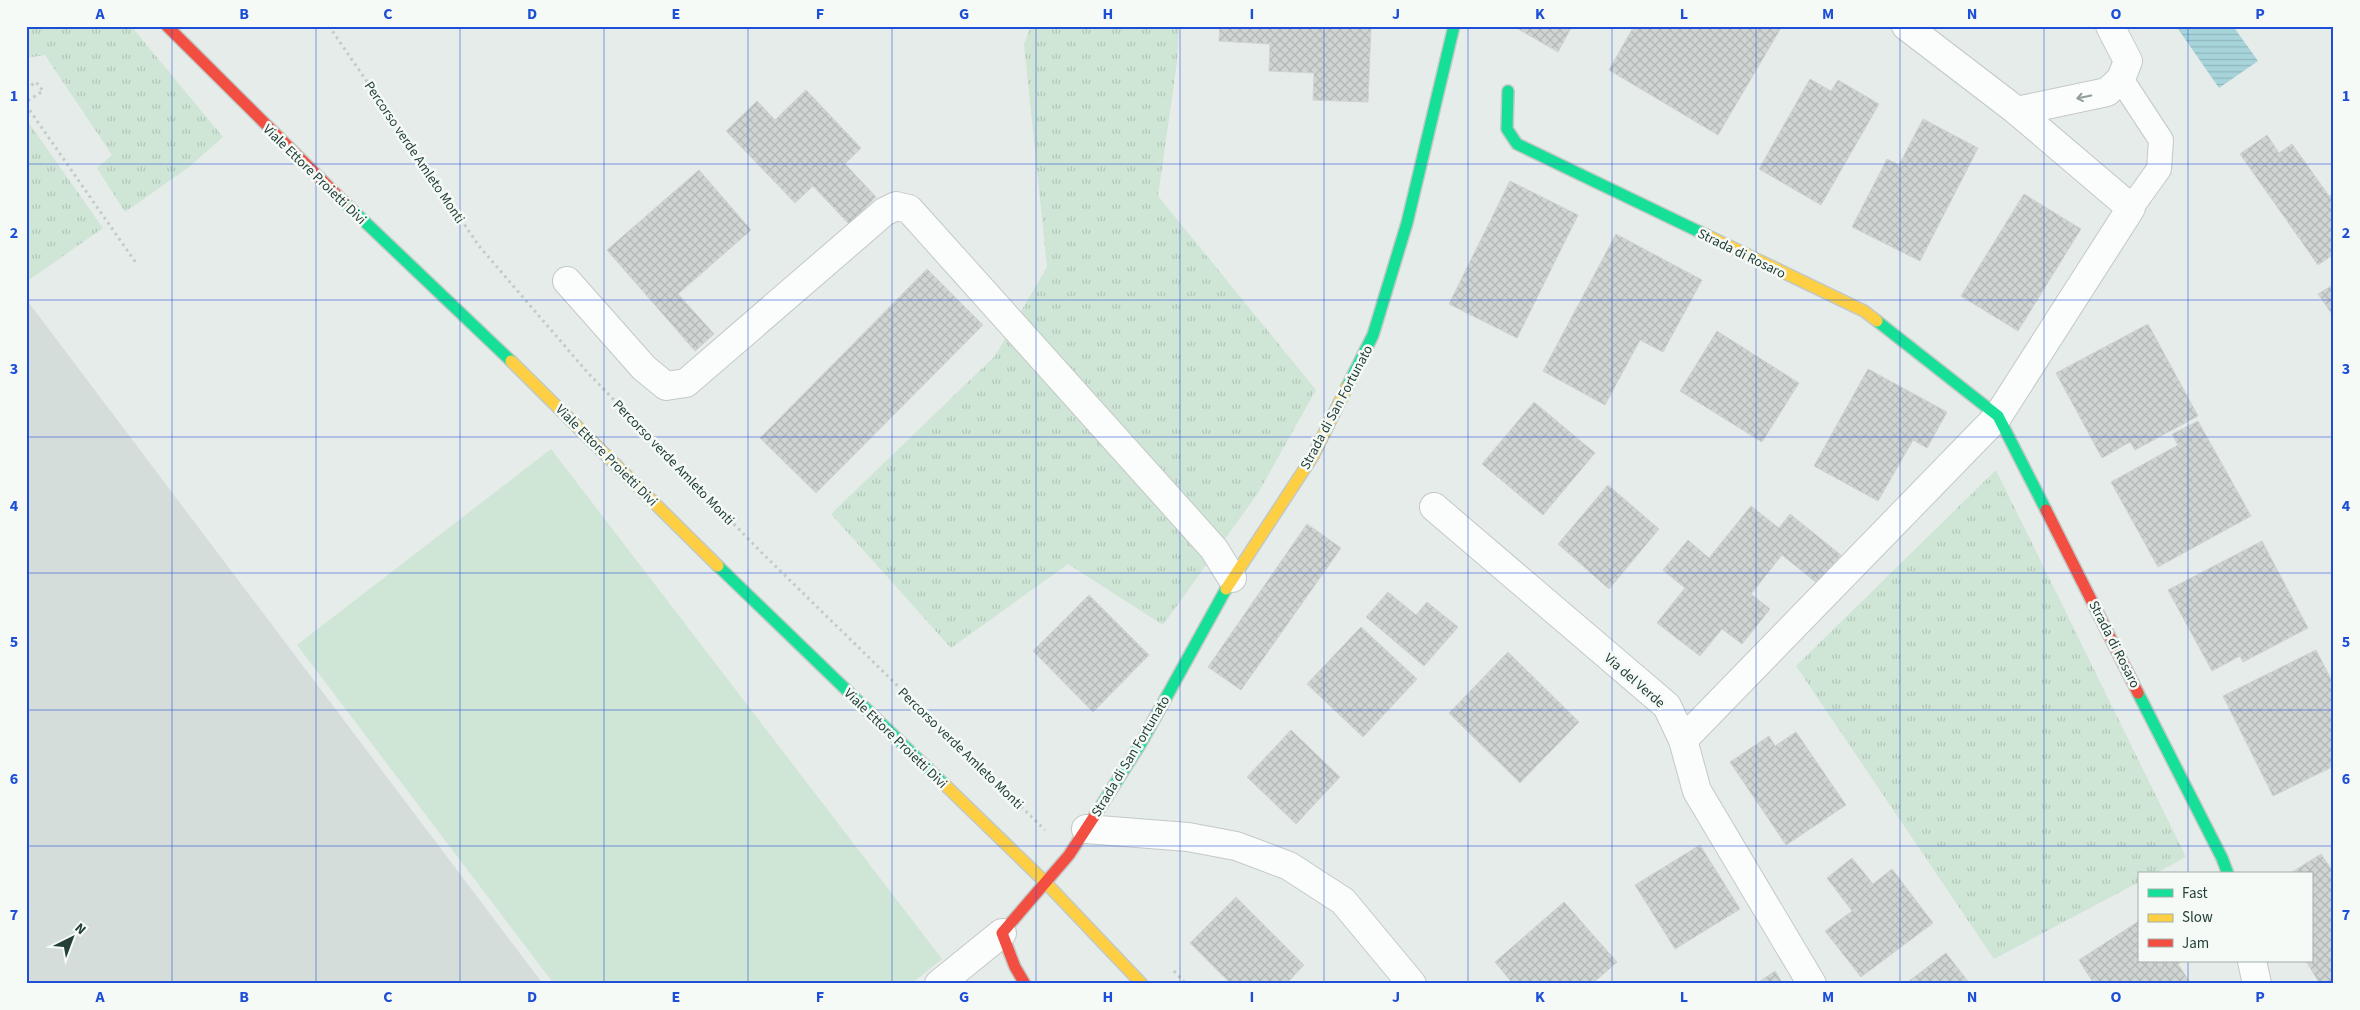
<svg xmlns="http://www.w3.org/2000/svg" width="2360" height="1010" font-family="'Source Sans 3',sans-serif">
<defs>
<pattern id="grass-tufts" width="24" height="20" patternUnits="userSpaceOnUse" patternTransform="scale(1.25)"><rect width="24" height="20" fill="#cfe5d5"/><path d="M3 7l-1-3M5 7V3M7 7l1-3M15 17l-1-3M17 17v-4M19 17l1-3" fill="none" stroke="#b1c6b7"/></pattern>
<pattern id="water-rules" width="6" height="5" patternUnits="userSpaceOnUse" patternTransform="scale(1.25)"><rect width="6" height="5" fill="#a7d4da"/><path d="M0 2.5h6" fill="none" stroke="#8fb7bc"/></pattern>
<pattern id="building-cross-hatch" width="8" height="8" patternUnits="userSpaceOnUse" patternTransform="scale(1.25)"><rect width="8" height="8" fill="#d0d5d3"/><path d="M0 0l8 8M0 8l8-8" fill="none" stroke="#b2b8b6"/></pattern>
</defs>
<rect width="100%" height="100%" fill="#e6ece9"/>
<polygon fill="#d4ddd9" points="26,299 543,984 26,984"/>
<g fill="url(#grass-tufts)">
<polygon points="26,26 131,26 223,137 189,167 125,212 97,168 112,155 45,55 26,58"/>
<polygon points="1031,26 1179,26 1177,62 1158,196 1316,390 1258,493 1163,625 1068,564 951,648 831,514 995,356 1047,267 1024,44"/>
<polygon points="26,119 103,228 26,282"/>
<polygon points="1996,470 2186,857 2155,874 2139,874 2139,882 1994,959 1796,666"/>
</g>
<polygon fill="#cfe5d5" points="551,449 942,959 911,984 554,984 297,645"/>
<polygon fill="url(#water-rules)" points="2176,26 2233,26 2258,61 2219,88"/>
<g fill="url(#building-cross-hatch)" stroke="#cfd4d2">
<polygon points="1220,26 1371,26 1368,102 1313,100 1314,73 1269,71 1270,44 1219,41"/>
<polygon points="1513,26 1572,26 1558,52"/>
<polygon points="1634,26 1782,26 1718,135 1609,70"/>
<polygon points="1810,79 1831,91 1838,80 1879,104 1821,205 1759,169"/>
<polygon points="806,90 861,148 845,164 876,197 849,224 813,186 795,203 726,131 757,101 775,120"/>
<polygon points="1923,119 1978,148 1920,261 1852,227 1887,159 1899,165"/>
<polygon points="2267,135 2279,153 2292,144 2329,196 2334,194 2334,254 2318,265 2240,154"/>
<polygon points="699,170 751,230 678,294 714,334 695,351 607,250"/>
<polygon points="1510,181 1578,215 1517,338 1449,304"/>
<polygon points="2024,194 2081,229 2018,331 1961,296"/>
<polygon points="1616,234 1702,280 1663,352 1640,340 1605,405 1543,371"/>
<polygon points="927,269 983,325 816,493 760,438"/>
<polygon points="2334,284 2334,317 2318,294"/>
<polygon points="2148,324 2198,416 2135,450 2130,442 2102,458 2056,373"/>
<polygon points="1717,331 1799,383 1762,442 1680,391"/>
<polygon points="1868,369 1947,412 1927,448 1913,440 1878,501 1814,466"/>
<polygon points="1534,402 1595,453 1543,515 1482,464"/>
<polygon points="2198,421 2251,516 2158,567 2111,482 2178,445 2172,434"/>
<polygon points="1608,485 1659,529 1609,589 1558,544"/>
<polygon points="1751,506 1779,528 1790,514 1841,555 1818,584 1782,555 1751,594 1770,609 1742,644 1722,629 1700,656 1657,623 1685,588 1663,570 1688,540 1709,558"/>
<polygon points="1307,524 1341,548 1241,690 1208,667"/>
<polygon points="2262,541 2308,628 2243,662 2240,656 2212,671 2168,590"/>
<polygon points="1388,592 1416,615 1427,602 1458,627 1424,666 1366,617"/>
<polygon points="1089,595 1149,655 1093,712 1033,651"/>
<polygon points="1361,627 1417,679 1363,737 1307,684"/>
<polygon points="2316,650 2334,685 2334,766 2273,796 2223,696"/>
<polygon points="1508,652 1579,722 1520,783 1449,713"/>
<polygon points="1291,730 1340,777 1296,824 1247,777"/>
<polygon points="1796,732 1846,805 1786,845 1730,762 1769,736 1775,746"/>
<polygon points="1700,845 1740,909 1675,949 1635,885"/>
<polygon points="2321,854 2334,873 2334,980 2328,984 2320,984 2306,961 2311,961 2311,874 2289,874"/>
<polygon points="1852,858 1873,884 1892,869 1933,923 1861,977 1825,931 1852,911 1827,878"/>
<polygon points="1236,897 1304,965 1286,984 1231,984 1190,943"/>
<polygon points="1564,902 1617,962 1592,984 1513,984 1495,962"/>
<polygon points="2139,921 2139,961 2182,961 2178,964 2191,984 2094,984 2079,960"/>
<polygon points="1946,953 1970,984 1905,984"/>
<polygon points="1775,971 1783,984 1756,984"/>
</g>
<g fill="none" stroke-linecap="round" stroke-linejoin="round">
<g stroke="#c3c9c6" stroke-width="26">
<polyline id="lane" points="2121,79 2161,140 2159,169 2131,208"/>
</g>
<g stroke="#c3c9c6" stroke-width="30">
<g id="street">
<polyline points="2017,111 2107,92 2121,79 2128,61 2110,26"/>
<polyline points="567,281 644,368 666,386 686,383 884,212 896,206 909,209 1214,549 1232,578"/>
<polyline points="1434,507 1667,706 1683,740 1697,791 1812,984"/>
<polyline points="1683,740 1998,416 2131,208 2017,111 1906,26"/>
<polyline points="1086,829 1188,837 1236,846 1289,866 1343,901 1412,984"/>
<polyline points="2252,961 2257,984"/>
<polyline points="939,984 1002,933"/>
</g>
</g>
<g stroke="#c1c9c6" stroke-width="14">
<g id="fast">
<polyline points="1508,91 1507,129 1517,144 1706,235"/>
<polyline points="344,202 511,361"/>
<polyline points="1877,321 1998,416 2046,510"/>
<polyline points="1347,387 1373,335 1407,223 1454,26"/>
<polyline points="718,566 945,785"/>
<polyline points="2138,693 2222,858 2228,874"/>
<polyline points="1101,806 1141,743 1226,589"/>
</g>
</g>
<g stroke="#c1c9c6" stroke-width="14">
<g id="slow">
<polyline points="1706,235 1864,311 1877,321"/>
<polyline points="511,361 718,566"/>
<polyline points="1226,589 1313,456 1347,387"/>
<polyline points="945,785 1046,883 1142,984"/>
</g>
</g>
<g stroke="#c1c9c6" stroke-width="14">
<g id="jam">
<polyline points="167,26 344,202"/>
<polyline points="2046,510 2138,693"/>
<polyline points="1025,984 1015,967 1002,933 1069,855 1101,806"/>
</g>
</g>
<g stroke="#c2cbc7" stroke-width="3" stroke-dasharray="2.5 4" stroke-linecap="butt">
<polyline points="329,26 479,246 588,373 761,552 1045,830"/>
<polyline points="26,89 36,82 43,91 26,102"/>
<polyline points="26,105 136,263"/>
<polyline points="1174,971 1186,984"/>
</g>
<use href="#lane" stroke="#fbfcfc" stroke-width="24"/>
<use href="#street" stroke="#fbfcfc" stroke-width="28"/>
<use href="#fast" stroke="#16e098" stroke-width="11"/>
<use href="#slow" stroke="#ffcf43" stroke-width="11"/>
<use href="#jam" stroke="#f24e42" stroke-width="11"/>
</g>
<defs><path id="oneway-shaft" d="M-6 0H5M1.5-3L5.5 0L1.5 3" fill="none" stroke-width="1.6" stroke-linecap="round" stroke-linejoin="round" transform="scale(1.25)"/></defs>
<use stroke="#8f9e9a" href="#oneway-shaft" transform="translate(2084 97) rotate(168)"/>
<path fill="none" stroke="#1d4ed8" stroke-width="1" stroke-opacity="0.55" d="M172,26V984M316,26V984M460,26V984M604,26V984M748,26V984M892,26V984M1036,26V984M1180,26V984M1324,26V984M1468,26V984M1612,26V984M1756,26V984M1900,26V984M2044,26V984M2188,26V874M26,164H2334M26,300H2334M26,437H2334M26,573H2334M26,710H2334M26,846H2334M2188,961V984"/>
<g text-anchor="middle" stroke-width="5" stroke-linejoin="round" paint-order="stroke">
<g font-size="14" fill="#233f37" stroke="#f5faf7">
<text transform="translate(415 152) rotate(56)" y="5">Percorso verde Amleto Monti</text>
<text transform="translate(315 174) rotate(44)" y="5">Viale Ettore Proietti Divi</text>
<text transform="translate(1742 253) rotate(26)" y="5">Strada di Rosaro</text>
<text transform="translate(1336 407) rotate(-62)" y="5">Strada di San Fortunato</text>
<text transform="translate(607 455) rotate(45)" y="5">Viale Ettore Proietti Divi</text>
<text transform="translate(674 462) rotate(46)" y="5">Percorso verde Amleto Monti</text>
<text transform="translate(2115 644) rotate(63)" y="5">Strada di Rosaro</text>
<text transform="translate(1635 680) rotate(41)" y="5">Via del Verde</text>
<text transform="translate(896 738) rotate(44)" y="5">Viale Ettore Proietti Divi</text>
<text transform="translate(961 748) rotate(44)" y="5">Percorso verde Amleto Monti</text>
<text transform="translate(1130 756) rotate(-59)" y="5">Strada di San Fortunato</text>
</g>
</g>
<rect width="2360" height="1010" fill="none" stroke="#f5faf7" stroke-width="55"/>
<rect x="2138" y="872" width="175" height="90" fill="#f5faf7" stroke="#a1afaa"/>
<rect x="2148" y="889" width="25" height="8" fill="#16e098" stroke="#a1afaa"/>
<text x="2182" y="898" font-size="15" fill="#233f37">Fast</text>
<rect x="2148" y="914" width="25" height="8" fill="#ffcf43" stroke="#a1afaa"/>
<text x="2182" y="922" font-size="15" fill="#233f37">Slow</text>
<rect x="2148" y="939" width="25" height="8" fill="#f24e42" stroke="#a1afaa"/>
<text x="2182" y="948" font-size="15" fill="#233f37">Jam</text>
<g transform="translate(72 938) rotate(42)" stroke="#f5faf7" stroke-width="4" paint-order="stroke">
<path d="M0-4L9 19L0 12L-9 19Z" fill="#233f37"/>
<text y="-8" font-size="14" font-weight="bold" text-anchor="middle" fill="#233f37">N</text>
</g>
<rect x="28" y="28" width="2304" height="954" fill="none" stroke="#1d4ed8" stroke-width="2"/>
<g font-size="16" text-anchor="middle" font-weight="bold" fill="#1d4ed8">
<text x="100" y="19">A</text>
<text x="244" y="19">B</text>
<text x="388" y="19">C</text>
<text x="532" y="19">D</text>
<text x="676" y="19">E</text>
<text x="820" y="19">F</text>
<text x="964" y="19">G</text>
<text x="1108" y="19">H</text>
<text x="1252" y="19">I</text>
<text x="1396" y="19">J</text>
<text x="1540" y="19">K</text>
<text x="1684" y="19">L</text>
<text x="1828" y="19">M</text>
<text x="1972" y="19">N</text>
<text x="2116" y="19">O</text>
<text x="2260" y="19">P</text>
<text x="14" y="101">1</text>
<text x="2346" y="101">1</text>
<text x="14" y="238">2</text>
<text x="2346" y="238">2</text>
<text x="14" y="374">3</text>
<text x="2346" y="374">3</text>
<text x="14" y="511">4</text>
<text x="2346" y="511">4</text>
<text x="14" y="647">5</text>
<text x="2346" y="647">5</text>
<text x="14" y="784">6</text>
<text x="2346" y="784">6</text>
<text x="14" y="920">7</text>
<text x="2346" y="920">7</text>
<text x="100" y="1002">A</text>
<text x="244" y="1002">B</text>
<text x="388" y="1002">C</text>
<text x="532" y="1002">D</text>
<text x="676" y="1002">E</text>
<text x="820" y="1002">F</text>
<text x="964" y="1002">G</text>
<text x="1108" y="1002">H</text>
<text x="1252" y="1002">I</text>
<text x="1396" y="1002">J</text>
<text x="1540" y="1002">K</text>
<text x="1684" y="1002">L</text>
<text x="1828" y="1002">M</text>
<text x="1972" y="1002">N</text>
<text x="2116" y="1002">O</text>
<text x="2260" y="1002">P</text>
</g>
</svg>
